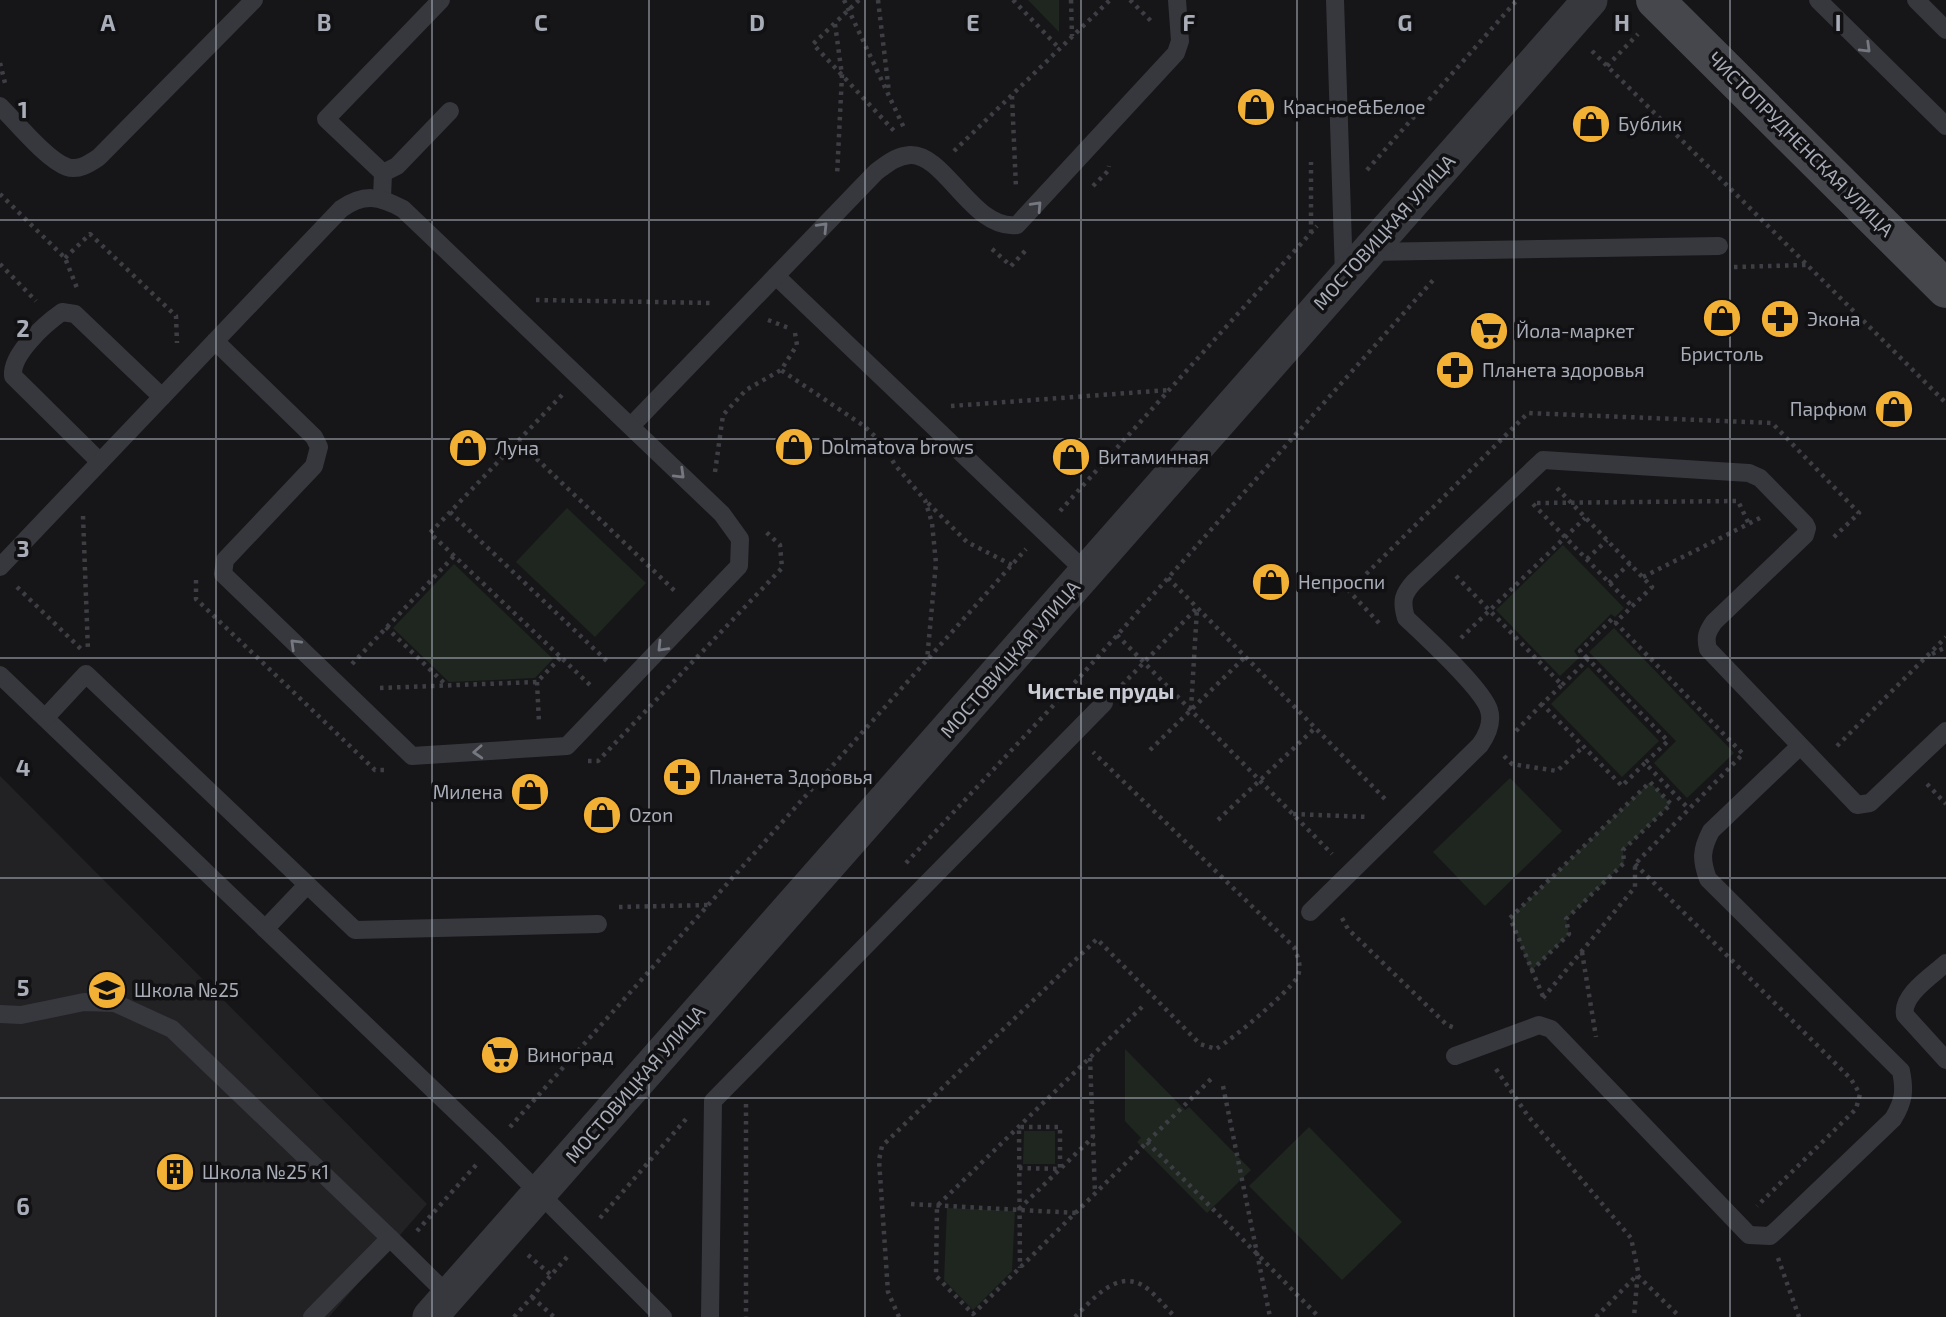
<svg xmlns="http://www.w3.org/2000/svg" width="1946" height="1317" font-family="'Exo 2',sans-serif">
<rect width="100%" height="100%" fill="#161618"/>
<polygon fill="#222225" points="0,776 427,1204 329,1317 0,1317"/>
<g fill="#1e261f">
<polygon points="1028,0 1059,0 1059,32"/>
<polygon points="567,508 646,583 595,637 516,562"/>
<polygon points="1563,545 1624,608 1615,617 1611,614 1574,651 1579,658 1560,676 1496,610"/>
<polygon points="454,564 553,659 535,678 449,682 393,628"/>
<polygon points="1614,628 1734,753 1687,798 1654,763 1676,741 1589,652"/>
<polygon points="1588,667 1659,741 1622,777 1551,704"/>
<polygon points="1510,778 1562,831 1485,906 1433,852"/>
<polygon points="1650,782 1671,804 1623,850 1624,863 1566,919 1569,934 1531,971 1510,918"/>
<polygon points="1125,1049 1185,1110 1189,1107 1251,1170 1207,1213 1137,1142 1141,1138 1125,1121"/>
<polygon points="1309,1127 1402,1222 1342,1280 1249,1186"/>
<polygon points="1024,1131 1055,1131 1055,1164 1023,1164"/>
<polygon points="947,1208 1015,1211 1012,1271 973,1310 944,1280"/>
</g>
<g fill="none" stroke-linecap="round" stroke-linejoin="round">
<g stroke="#3d3f44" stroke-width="4.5" stroke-dasharray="3.5 5" stroke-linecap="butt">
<polyline points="844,0 905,130"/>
<polyline points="859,0 813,44 895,132"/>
<polyline points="878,0 889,92"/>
<polyline points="1013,0 1060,49"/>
<polyline points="1071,0 1072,36"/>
<polyline points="1130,0 1152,22"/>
<polyline points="835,24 842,75 837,176"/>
<polyline points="1592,51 1946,403"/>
<polyline points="0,63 5,83"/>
<polyline points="1607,66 1638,34"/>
<polyline points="1012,96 1016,188"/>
<polyline points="954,151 1110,0"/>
<polyline points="1367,170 1517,0"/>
<polyline points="1093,186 1108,171 1109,166"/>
<polyline points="0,194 65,258 77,288"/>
<polyline points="1311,233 1311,162"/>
<polyline points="992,249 1011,266 1026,250"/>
<polyline points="65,258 90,234 176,316 177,343"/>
<polyline points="0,264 36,301"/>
<polyline points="1734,267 1806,265"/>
<polyline points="536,300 713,303"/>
<polyline points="768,320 789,328"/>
<polyline points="795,333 797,345 781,370 864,426 883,444 895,465 925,500 932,523 936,563 927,660"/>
<polyline points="562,395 430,533 590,685"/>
<polyline points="951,406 1169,390"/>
<polyline points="518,441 677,593"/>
<polyline points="715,472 723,415 746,390 781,370"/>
<polyline points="1557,488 1652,587 1615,623"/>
<polyline points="928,503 967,542 1012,565"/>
<polyline points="1537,503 1738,501 1749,524"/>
<polyline points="1533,504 1632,606"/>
<polyline points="1060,511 1317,226"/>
<polyline points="450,512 609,663"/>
<polyline points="83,516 88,651"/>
<polyline points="1587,559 1607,540"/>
<polyline points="1456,576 1562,685 1542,704 1622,786 1645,763 1688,808"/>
<polyline points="1643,577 1764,516"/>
<polyline points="1168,578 1388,802"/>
<polyline points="196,580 196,599 375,770 387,770"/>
<polyline points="1609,583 1630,563"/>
<polyline points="17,587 81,649"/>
<polyline points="1379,623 1349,591 1528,413 1772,423 1859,513 1833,538"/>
<polyline points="386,627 446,685"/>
<polyline points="1117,635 1332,854"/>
<polyline points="1461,638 1585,518"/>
<polyline points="1932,654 1946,647"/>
<polyline points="352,664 454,556"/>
<polyline points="537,682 539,723"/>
<polyline points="1122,685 1197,608"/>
<polyline points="1562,685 1588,659 1668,741 1645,763"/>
<polyline points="380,688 537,682 561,657"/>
<polyline points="1191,709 1197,609"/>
<polyline points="1516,731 1542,704"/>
<polyline points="1837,746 1946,637"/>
<polyline points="1150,750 1245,657"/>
<polyline points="1504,756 1512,764 1557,771 1584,746"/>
<polyline points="588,761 598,761 782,568 780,545 765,531"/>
<polyline points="1927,784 1946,804"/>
<polyline points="1293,814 1368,817"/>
<polyline points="1218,820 1315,728"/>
<polyline points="906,863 1079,678 1435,278"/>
<polyline points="1635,864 1851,1079 1860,1094 1856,1109 1757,1206"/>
<polyline points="619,907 709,905"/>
<polyline points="1342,918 1348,929 1447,1025 1455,1028"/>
<polyline points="1582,952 1596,1037"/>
<polyline points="1531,971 1569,934 1566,919 1624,863 1623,850 1671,804 1650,782 1510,918 1545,1001"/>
<polyline points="1543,998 1635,887 1635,864 1743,754 1612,619 1580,651 1588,659"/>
<polyline points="1142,1007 937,1206 936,1276 973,1314 1211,1079"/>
<polyline points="1090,1058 1095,1193"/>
<polyline points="1496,1069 1528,1116 1631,1238 1638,1271 1634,1317"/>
<polyline points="1223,1086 1270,1317"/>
<polyline points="746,1104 746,1317"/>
<polyline points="510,1127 1026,549"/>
<polyline points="1147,1142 1319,1317"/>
<polyline points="1019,1168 1060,1169 1060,1127 1019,1127 1020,1268"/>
<polyline points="911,1204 1076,1213"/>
<polyline points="1019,1209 1093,1137"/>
<polyline points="600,1218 686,1119"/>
<polyline points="417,1231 476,1165"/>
<polyline points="528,1255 551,1275"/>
<polyline points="1778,1258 1799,1317"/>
<polyline points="532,1297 554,1317"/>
<polyline points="514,1317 567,1257"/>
<path d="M899,1317L888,1292L879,1160L882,1146L1097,939L1200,1044L1216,1049C1234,1038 1285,995 1296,979C1303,968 1298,958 1294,947L1093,752"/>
<path d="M1075,1317C1091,1301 1116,1270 1142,1285C1154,1292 1165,1307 1175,1317"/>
<polyline points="1596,1317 1637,1275 1680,1317"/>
</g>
<g stroke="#37383d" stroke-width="18">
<polyline points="1335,0 1344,276"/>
<polyline points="1818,0 1946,126"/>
<polyline points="1916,0 1946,30"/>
<path d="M0,106C16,122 47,160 67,167C79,171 90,163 99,157L254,0"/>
<polyline points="383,173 397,166 450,111"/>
<polyline points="382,198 383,173 326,119 441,0"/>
<polyline points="1369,252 1719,246"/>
<polyline points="776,276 1086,572"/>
<path d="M631,426L876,172C887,164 896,156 910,155C945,153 973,231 1017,225L1176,53L1180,41L1177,0"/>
<path d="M100,462L13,376C11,354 45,324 62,312L75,314L162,397"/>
<path d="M0,567L341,209C364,193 379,196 403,209L722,514L740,539L739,566L567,746L412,756L223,574L225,560L314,466L319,447L314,437L215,341"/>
<polyline points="0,675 493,1147 663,1317"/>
<polyline points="45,718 86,674 355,930 598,924"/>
<path d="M1310,912L1480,745C1487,735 1493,723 1489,710C1483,689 1424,635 1406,618C1401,601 1403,594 1414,582L1543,460L1749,473L1760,478L1805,524L1807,528L1805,535L1714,622C1707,632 1705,637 1708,649L1857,805L1870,803L1946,731"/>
<polyline points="265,929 307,885"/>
<path d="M1946,963C1933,975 1901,995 1905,1015L1946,1060"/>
<polyline points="0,1014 21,1015 84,1002 115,1003 172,1029 390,1238"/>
<path d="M1455,1056L1539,1025L1551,1029L1749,1235L1770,1236L1779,1228L1893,1119C1904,1101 1905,1091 1901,1071L1708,879C1701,860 1701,850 1711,831L1800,746"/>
<polyline points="312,1317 390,1238 449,1296"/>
<polyline points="710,1317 713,1101 1104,703"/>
</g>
<polyline stroke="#37383d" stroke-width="35" points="430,1317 1590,0"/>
<polyline stroke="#45474d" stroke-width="38" points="1655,0 1946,289"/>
</g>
<defs><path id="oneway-chevron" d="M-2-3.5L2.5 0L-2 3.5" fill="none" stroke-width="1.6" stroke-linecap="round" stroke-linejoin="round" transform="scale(1.75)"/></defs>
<g stroke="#757881">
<use href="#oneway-chevron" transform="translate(1866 48) rotate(44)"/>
<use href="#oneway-chevron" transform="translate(1037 206) rotate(-47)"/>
<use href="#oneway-chevron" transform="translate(823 227) rotate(-46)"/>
<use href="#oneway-chevron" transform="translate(680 474) rotate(44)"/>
<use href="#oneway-chevron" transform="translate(295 644) rotate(-136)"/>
<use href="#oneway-chevron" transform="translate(662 647) rotate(134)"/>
<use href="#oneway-chevron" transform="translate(478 752) rotate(177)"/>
</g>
<path fill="none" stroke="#a8adb8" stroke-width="2" stroke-opacity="0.55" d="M216,0V1317M432,0V1317M649,0V1317M865,0V1317M1081,0V1317M1297,0V1317M1514,0V1317M1730,0V1317M0,220H1946M0,439H1946M0,658H1946M0,878H1946M0,1098H1946"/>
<defs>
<g id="shop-disc" transform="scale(2.0125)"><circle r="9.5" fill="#f2b134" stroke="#111113"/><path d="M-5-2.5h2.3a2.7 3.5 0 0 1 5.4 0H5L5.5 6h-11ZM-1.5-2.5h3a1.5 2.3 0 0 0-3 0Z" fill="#111"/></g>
<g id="pharmacy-disc" transform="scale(2.0125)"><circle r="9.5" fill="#f2b134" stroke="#111113"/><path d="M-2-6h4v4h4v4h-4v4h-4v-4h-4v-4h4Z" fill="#111"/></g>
<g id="supermarket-disc" transform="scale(2.0125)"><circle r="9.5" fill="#f2b134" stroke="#111113"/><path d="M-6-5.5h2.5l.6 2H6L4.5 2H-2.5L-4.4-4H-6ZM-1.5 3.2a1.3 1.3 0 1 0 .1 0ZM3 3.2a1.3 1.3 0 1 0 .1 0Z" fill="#111"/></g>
<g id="school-disc" transform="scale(2.0125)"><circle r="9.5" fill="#f2b134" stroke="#111113"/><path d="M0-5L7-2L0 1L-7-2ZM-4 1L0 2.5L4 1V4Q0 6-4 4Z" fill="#111"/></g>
<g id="building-disc" transform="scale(2.0125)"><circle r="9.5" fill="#f2b134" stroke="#111113"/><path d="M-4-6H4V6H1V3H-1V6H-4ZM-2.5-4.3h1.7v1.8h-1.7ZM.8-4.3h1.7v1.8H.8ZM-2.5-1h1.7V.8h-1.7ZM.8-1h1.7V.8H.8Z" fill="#111"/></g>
</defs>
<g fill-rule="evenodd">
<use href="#shop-disc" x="1256" y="107"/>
<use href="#shop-disc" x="1591" y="124"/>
<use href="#shop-disc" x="1722" y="318"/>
<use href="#pharmacy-disc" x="1780" y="319"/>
<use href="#supermarket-disc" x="1489" y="331"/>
<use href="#pharmacy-disc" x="1455" y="370"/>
<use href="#shop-disc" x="1894" y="409"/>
<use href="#shop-disc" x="794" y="447"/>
<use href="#shop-disc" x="468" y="448"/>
<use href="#shop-disc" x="1071" y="457"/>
<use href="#shop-disc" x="1271" y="582"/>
<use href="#pharmacy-disc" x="682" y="777"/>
<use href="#shop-disc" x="530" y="792"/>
<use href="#shop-disc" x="602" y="815"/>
<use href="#school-disc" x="107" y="990"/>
<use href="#supermarket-disc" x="500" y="1055"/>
<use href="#building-disc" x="175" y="1172"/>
</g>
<g text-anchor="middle" stroke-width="7" stroke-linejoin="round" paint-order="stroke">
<g font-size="19" fill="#a8adb8" stroke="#111113" text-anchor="start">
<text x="1283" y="114">Красное&amp;Белое</text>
<text x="1618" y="131">Бублик</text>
<text x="1807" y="326">Экона</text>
<text x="1516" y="338">Йола-маркет</text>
<text x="1722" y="361" text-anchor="middle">Бристоль</text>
<text x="1482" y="377">Планета здоровья</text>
<text x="1867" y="416" text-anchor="end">Парфюм</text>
<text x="821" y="454">Dolmatova brows</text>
<text x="495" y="455">Луна</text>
<text x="1098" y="464">Витаминная</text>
<text x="1298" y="589">Непроспи</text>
<text x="709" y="784">Планета Здоровья</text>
<text x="503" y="799" text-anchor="end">Милена</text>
<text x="629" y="822">Ozon</text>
<text x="134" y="997">Школа №25</text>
<text x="527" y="1062">Виноград</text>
<text x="202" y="1179">Школа №25 к1</text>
</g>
<g font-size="19" fill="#a8adb8" stroke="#111113">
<text transform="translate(1801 144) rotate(45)" y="7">ЧИСТОПРУДНЕНСКАЯ УЛИЦА</text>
<text transform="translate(1384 232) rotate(-48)" y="7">МОСТОВИЦКАЯ УЛИЦА</text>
<text transform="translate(1010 659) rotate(-49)" y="7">МОСТОВИЦКАЯ УЛИЦА</text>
<text transform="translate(635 1084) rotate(-49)" y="7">МОСТОВИЦКАЯ УЛИЦА</text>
</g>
<g font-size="21" font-weight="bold" fill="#c9ccd4" stroke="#111113">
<text x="1101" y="699">Чистые пруды</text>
</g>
</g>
<g font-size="23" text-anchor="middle" font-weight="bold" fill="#a8adb8" stroke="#111113" stroke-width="7" stroke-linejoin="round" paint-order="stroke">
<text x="108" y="31">A</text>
<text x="324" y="31">B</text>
<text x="541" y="31">C</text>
<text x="757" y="31">D</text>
<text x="973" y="31">E</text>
<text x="1189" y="31">F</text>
<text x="1405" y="31">G</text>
<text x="1622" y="31">H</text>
<text x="1838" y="31">I</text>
<text x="23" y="118">1</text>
<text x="23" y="337">2</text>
<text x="23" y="557">3</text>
<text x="23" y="776">4</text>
<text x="23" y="996">5</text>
<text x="23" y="1215">6</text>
</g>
</svg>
